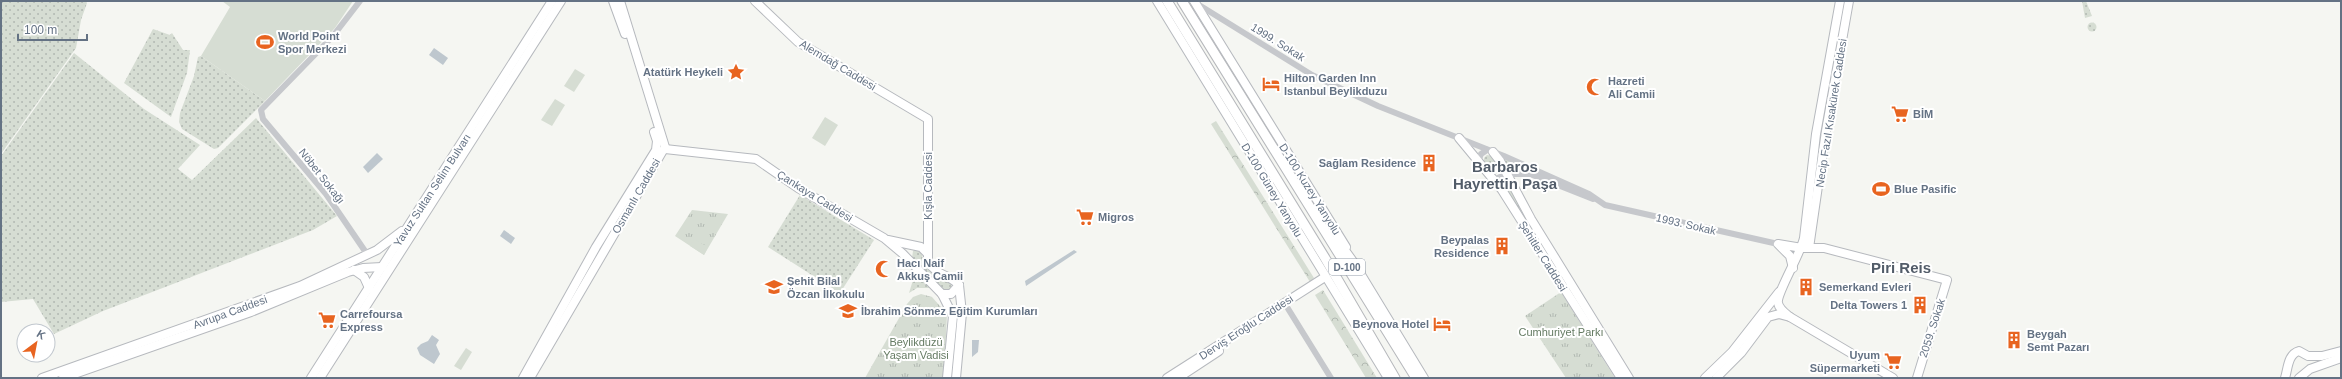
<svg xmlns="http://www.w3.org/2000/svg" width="2342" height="379" font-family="Arial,sans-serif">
<defs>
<pattern id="grass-dots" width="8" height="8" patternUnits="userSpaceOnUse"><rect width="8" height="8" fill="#d6ddd3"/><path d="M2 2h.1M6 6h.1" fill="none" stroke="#b1b8b1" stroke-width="1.8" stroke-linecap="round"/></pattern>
<pattern id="forest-crowns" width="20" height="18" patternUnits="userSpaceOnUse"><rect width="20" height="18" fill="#d6ddd3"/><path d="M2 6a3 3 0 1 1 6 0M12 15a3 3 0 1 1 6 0" fill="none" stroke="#b1b8b1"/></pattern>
<pattern id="park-tufts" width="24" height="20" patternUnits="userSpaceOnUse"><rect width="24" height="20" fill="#d6ddd3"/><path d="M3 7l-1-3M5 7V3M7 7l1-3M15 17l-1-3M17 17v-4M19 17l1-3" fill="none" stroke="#b1b8b1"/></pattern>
</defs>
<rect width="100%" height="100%" fill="#f5f6f2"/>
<g fill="url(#grass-dots)">
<polygon points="1,1 86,1 87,3 81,20 76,48 1,154"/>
<polygon points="2082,1 2086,1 2092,16 2085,18"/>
<circle cx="2092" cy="27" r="4.5"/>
<polygon points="153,29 170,35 172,33 183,50 190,50 187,73 171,117 124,83"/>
<polygon points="74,53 144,109 200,145 178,169 192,180 256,118 337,216 313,230 103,311 54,334 33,299 1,302 1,156"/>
<polygon points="201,56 265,101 218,148 214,149 182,129 179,122 180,113 194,76 198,57"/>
<polygon points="1487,155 1492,156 1502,171 1500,174 1492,173 1484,163 1484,158"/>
<polygon points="1502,158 1589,196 1531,172 1511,171"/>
<polygon points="1507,178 1624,378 1622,378 1519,209 1498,181"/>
<polygon points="800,195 874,240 840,293 768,247"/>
<path d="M918,249C924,256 923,262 928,269C935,277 944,277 952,283L950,290L944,291L912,258L913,251Z"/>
<polygon points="912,269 931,288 917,288 909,293 913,280"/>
</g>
<g fill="url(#forest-crowns)">
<polygon points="1216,121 1314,278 1310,282 1211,124"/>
<polygon points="1323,290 1377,378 1366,378 1315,295"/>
</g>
<g fill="url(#park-tufts)">
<polygon points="692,210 728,214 704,255 675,236"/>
<polygon points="1561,292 1615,378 1566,378 1525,316"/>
<polygon points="921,294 932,297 947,314 944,378 865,378 907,304 913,297"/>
</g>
<g fill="#d6ddd3">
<polygon points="222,1 353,1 335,28 265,101 201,56 230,7"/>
<polygon points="575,69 585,75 574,92 564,86"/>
<polygon points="555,99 565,105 552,126 541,120"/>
<polygon points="825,117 838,125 825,146 812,138"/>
<polygon points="694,239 708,247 704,255 690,246"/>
<polygon points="466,348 472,352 461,370 454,366"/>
</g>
<g fill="#bec7ce">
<polygon points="434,48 448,58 443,65 429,55"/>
<polygon points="377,153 383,159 368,173 363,167"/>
<polygon points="504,230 515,238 511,244 500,236"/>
<polygon points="1074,250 1077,252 1026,286 1025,281"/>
<polygon points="432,335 439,340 436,345 440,354 434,364 420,355 417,348 421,344 428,341"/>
<polygon points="972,340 979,340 978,352 972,357"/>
</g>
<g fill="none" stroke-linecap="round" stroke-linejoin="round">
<g stroke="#b6b9be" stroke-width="10">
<g id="major">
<polyline points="613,1 625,34"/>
<path d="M755,1L798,42L928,119V261C936,276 949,274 959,285"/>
<polyline points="1157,1 1388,378"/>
<polyline points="1194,1 1346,247"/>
<polyline points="1459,138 1502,190 1621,378"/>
<polyline points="665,149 756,159 798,188 884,238 902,253 942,294 953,316 947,378"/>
<polyline points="1493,152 1500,161 1531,219 1629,378"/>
<polyline points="888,240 921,247 927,253"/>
<polyline points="1809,248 1826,131 1849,1"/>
<polyline points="1357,268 1424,378"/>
<polyline points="1793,268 1790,256 1778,244 1802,248 1824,248 1947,280 1917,378"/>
<polyline points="354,270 364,277 369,288"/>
<polyline points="942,294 951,294 959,285"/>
<path d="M1790,317C1785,313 1779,309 1778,303C1776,294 1801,253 1804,238L1816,134L1840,1"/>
<polyline points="42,378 300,286 377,250 402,231"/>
<polyline points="63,378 251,312 348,272 363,268 382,267"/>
<polyline points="311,378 552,1"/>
<polyline points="320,378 561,1"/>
<polyline points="523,378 596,247 656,150 657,141 654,132"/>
<polyline points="530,378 665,147 620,1"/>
<polyline points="956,378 962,313 959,285"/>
<polyline points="1167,378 1325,277"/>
<polyline points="1178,378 1219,351"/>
<polyline points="1705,378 1732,352 1779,292"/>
<polyline points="1716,378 1741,353 1768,317 1779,314 1790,317 1893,378"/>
<path d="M2285,378C2288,368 2288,354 2299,351L2308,356H2322L2341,351"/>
<polyline points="2299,378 2310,369 2341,358"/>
</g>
</g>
<g stroke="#b6b8bc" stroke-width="11">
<g id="highway">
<polyline points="1167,1 1325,258 1395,378"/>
<polyline points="1182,1 1416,378"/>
<polyline points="1337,240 1360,272"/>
</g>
</g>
<g stroke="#c6c8cc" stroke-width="6">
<polyline points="360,1 333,36 261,110 263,119 326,194 367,254"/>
<polyline points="1199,5 1312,75 1378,106 1504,156 1589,194 1605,205 1778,244"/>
<polyline points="1478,161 1481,154 1487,150"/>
<polyline points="1493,180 1507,174 1530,174 1593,199"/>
<polyline points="1287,307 1331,378"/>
</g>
<use href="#major" stroke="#fff" stroke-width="8"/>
<use href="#highway" stroke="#fff" stroke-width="9"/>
</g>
<defs>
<g id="stadium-bare" transform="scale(1.38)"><path d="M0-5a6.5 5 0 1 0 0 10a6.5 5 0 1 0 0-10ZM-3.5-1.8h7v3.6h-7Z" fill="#e86420" stroke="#fff" stroke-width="2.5" paint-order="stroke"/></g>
<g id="sight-bare" transform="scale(1.38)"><path d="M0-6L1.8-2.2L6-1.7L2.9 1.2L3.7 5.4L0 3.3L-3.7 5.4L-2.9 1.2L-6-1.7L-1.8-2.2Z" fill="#e86420" stroke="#fff" stroke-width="2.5" paint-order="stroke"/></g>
<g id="hotel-bare" transform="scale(1.38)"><path d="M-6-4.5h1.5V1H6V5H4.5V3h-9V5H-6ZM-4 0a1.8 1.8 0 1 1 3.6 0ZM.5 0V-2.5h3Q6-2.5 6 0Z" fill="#e86420" stroke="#fff" stroke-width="2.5" paint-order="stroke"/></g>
<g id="mosque-bare" transform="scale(1.38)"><path d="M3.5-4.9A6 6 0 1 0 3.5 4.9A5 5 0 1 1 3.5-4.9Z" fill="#e86420" stroke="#fff" stroke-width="2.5" paint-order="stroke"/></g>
<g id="supermarket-bare" transform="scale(1.38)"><path d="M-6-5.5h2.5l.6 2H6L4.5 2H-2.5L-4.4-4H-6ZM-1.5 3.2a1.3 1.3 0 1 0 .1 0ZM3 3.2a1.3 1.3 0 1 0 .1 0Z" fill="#e86420" stroke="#fff" stroke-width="2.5" paint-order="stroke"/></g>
<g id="building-bare" transform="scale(1.38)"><path d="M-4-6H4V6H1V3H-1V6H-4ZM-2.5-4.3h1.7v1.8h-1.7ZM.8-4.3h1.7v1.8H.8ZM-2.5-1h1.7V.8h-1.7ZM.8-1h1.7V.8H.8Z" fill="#e86420" stroke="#fff" stroke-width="2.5" paint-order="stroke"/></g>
<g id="school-bare" transform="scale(1.38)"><path d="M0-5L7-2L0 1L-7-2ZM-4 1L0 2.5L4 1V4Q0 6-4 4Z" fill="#e86420" stroke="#fff" stroke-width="2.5" paint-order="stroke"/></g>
</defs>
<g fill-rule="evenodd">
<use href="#stadium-bare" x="265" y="42"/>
<use href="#sight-bare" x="736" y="72"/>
<use href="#hotel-bare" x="1271" y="84"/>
<use href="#mosque-bare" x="1595" y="87"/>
<use href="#supermarket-bare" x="1900" y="114"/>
<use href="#building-bare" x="1429" y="163"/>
<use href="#stadium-bare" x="1881" y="189"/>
<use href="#supermarket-bare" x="1085" y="217"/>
<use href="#building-bare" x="1502" y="246"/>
<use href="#mosque-bare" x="884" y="269"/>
<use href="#school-bare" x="774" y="287"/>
<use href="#building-bare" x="1806" y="287"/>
<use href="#building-bare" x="1920" y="305"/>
<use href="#school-bare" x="848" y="311"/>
<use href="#supermarket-bare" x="327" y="320"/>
<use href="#hotel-bare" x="1442" y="324"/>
<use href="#building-bare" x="2014" y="340"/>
<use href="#supermarket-bare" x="1893" y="361"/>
</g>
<g text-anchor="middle" stroke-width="4" stroke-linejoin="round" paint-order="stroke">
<rect fill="#fff" stroke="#929ca9" stroke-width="1" x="1329" y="259" width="36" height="16" rx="3"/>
<g font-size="10" font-weight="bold" fill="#647284">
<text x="1347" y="271">D-100</text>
</g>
<g font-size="11" font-weight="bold" fill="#647284" stroke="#fff" text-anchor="start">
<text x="278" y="40">World Point<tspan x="278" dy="13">Spor Merkezi</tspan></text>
<text x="723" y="76" text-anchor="end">Atatürk Heykeli</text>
<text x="1284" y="82">Hilton Garden Inn<tspan x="1284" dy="13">Istanbul Beylikduzu</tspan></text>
<text x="1608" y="85">Hazreti<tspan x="1608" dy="13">Ali Camii</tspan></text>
<text x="1913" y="118">BİM</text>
<text x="1416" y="167" text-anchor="end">Sağlam Residence</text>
<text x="1894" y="193">Blue Pasific</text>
<text x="1098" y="221">Migros</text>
<text x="1489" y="244" text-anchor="end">Beypalas<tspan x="1489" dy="13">Residence</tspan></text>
<text x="897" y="267">Hacı Naif<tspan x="897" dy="13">Akkuş Camii</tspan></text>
<text x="787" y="285">Şehit Bilal<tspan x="787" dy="13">Özcan İlkokulu</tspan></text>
<text x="1819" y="291">Semerkand Evleri</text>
<text x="1907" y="309" text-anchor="end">Delta Towers 1</text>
<text x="861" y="315">İbrahim Sönmez Eğitim Kurumları</text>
<text x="340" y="318">Carrefoursa<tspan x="340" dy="13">Express</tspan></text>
<text x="1429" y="328" text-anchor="end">Beynova Hotel</text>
<text x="2027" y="338">Beygah<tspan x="2027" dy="13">Semt Pazarı</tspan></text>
<text x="1880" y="359" text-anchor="end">Uyum<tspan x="1880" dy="13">Süpermarketi</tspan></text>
</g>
<g font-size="11" fill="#647284" stroke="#fff">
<text transform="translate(1278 42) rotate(32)" y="4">1999. Sokak</text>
<text transform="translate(838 65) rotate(31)" y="4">Alemdağ Caddesi</text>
<text transform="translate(1831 113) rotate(-81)" y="4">Necip Fazıl Kısakürek Caddesi</text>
<text transform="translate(322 176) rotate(52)" y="4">Nöbet Sokağı</text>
<text transform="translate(928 186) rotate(-90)" y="4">Kışla Caddesi</text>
<text transform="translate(1310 189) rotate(58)" y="4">D-100 Kuzey Yanyolu</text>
<text transform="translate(432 190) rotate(-57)" y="4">Yavuz Sultan Selim Bulvarı</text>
<text transform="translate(1272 190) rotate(59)" y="4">D-100 Güney Yanyolu</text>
<text transform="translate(636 196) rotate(-60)" y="4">Osmanlı Caddesi</text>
<text transform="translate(815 196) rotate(32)" y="4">Çankaya Caddesi</text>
<text transform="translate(1686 224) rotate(13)" y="4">1993. Sokak</text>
<text transform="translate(1543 256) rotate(58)" y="4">Şehitler Caddesi</text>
<text transform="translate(230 312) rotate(-20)" y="4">Avrupa Caddesi</text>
<text transform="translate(1246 327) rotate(-33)" y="4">Derviş Eroğlu Caddesi</text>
<text transform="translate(1932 328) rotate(-72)" y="4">2059. Sokak</text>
</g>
<g font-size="11" fill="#657b63" stroke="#fff">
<text x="1561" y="336">Cumhuriyet Parkı</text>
<text x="916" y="346">Beylikdüzü<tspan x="916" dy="13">Yaşam Vadisi</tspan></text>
</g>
<g font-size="15" font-weight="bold" fill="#525c69" stroke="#fff">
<text x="1505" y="172">Barbaros<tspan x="1505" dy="17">Hayrettin Paşa</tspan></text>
<text x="1901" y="273">Piri Reis</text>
</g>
</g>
<rect width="2342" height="379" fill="none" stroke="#647284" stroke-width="4"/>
<g transform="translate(36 343) rotate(32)"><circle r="19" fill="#ffffff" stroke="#c1c7ce"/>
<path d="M0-3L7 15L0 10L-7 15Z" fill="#e86420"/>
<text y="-6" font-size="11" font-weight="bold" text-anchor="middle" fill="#647284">K</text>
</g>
<path d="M18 34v6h69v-6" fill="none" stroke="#647284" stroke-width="2"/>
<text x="24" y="34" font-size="12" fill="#647284" stroke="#ffffff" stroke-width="3" paint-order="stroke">100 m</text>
</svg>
